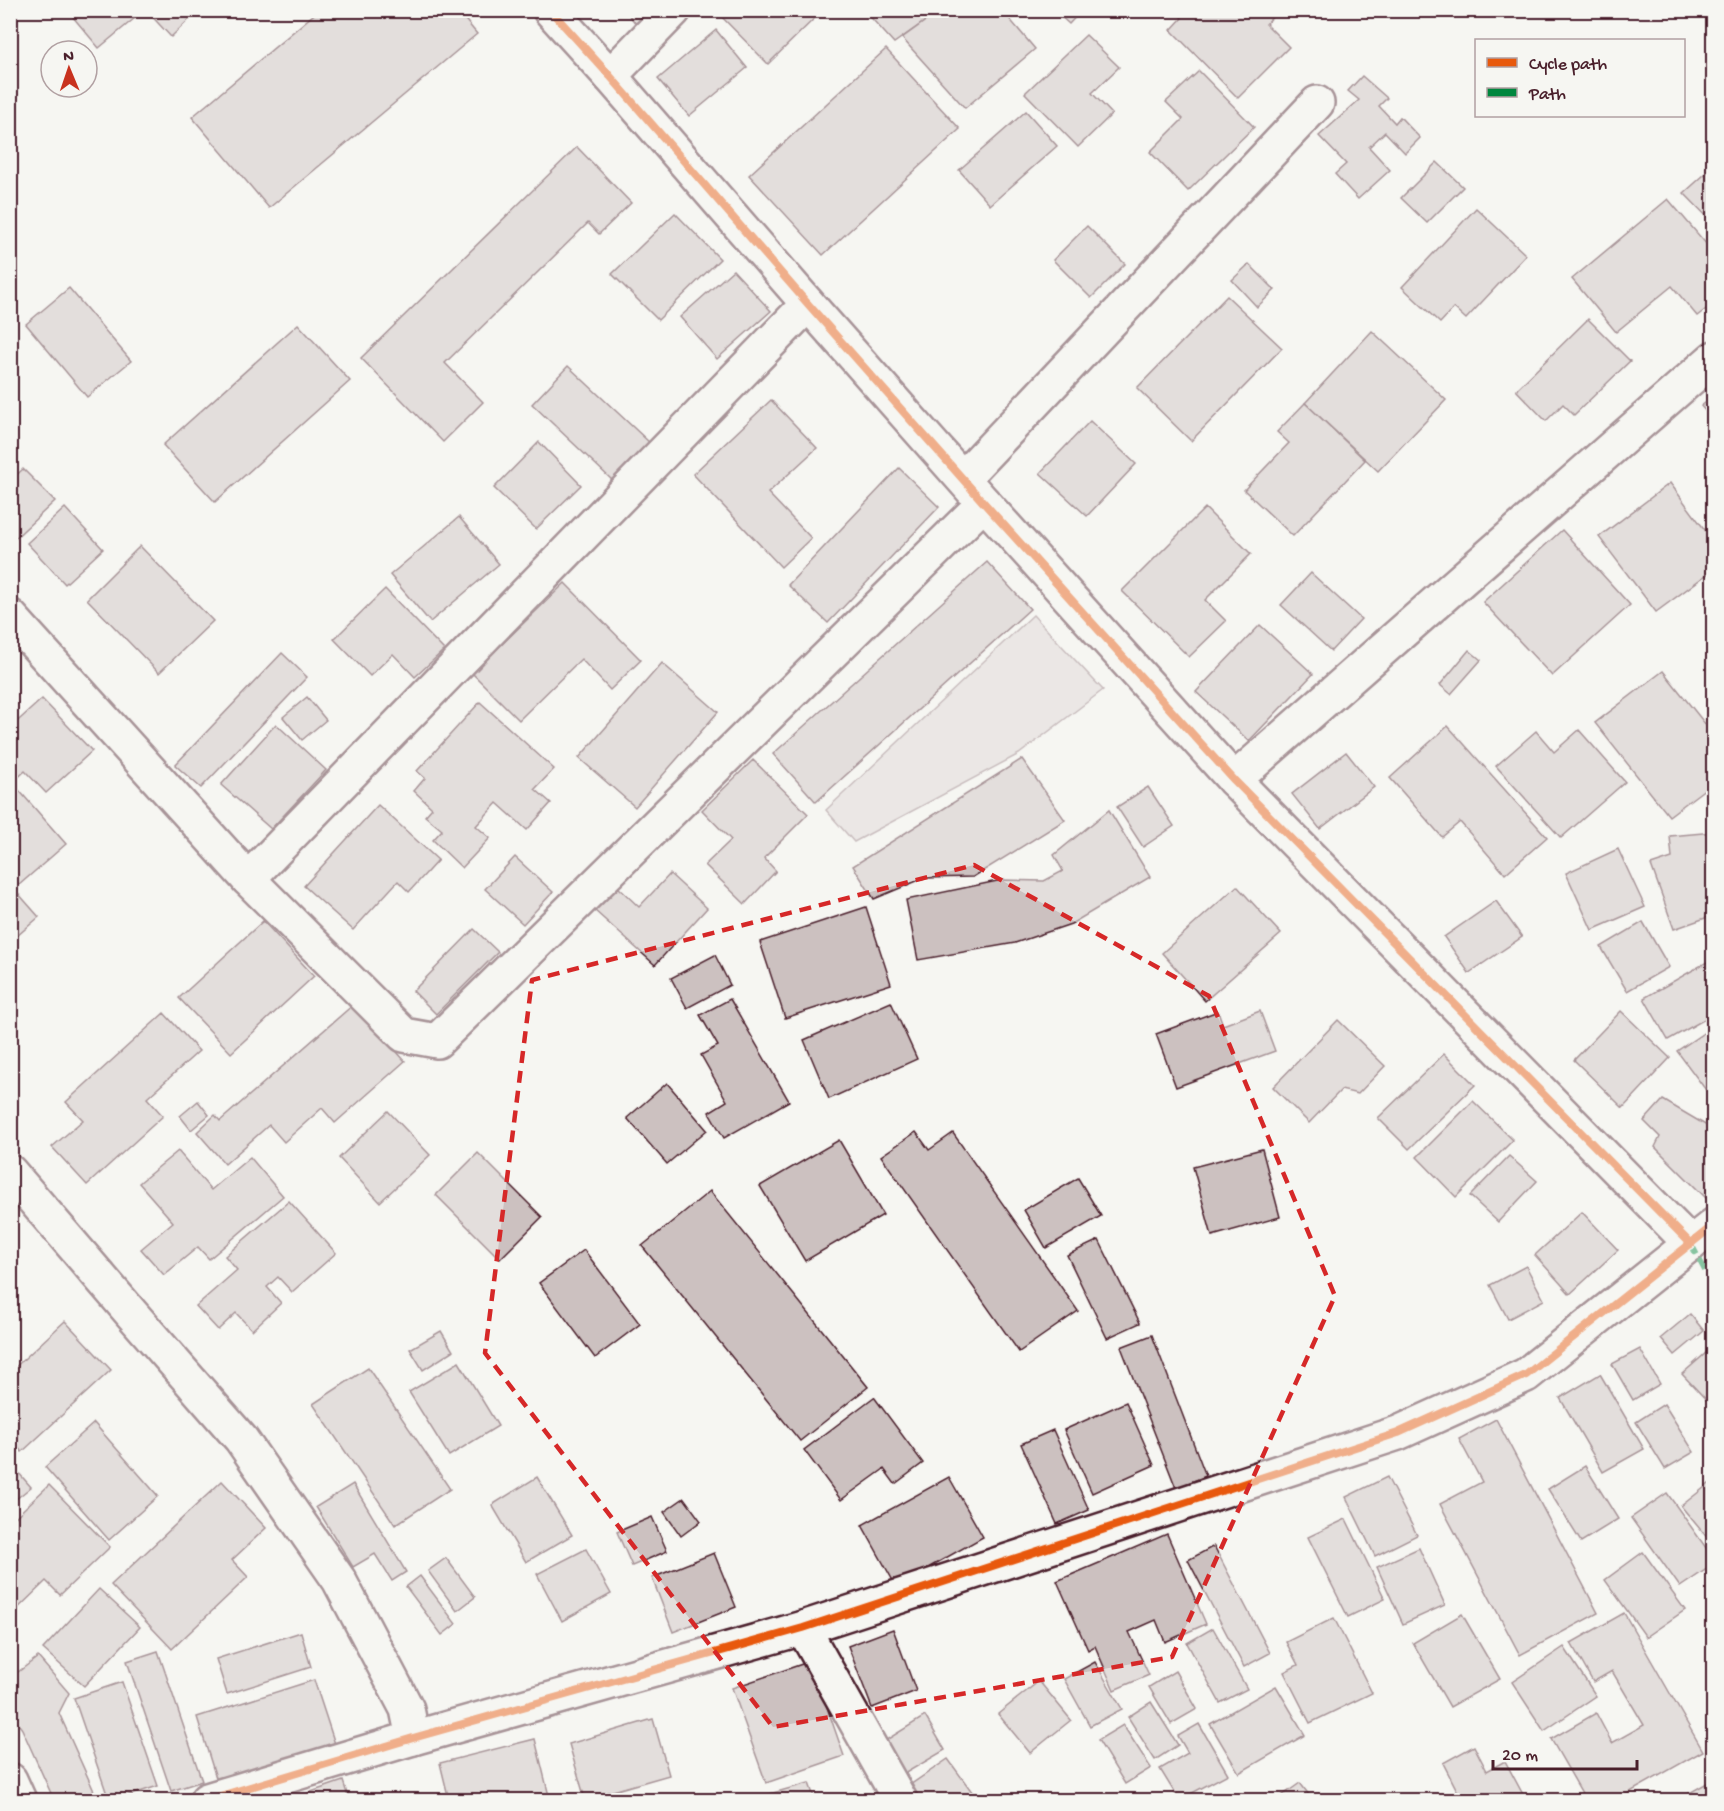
<svg xmlns="http://www.w3.org/2000/svg" width="1724" height="1811" font-family="'Gochi Hand',sans-serif">
<rect width="100%" height="100%" fill="#f6f6f2"/>
<filter id="ink" filterUnits="userSpaceOnUse"><feTurbulence type="fractalNoise" baseFrequency=".0167" numOctaves="2"/><feDisplacementMap in="SourceGraphic" scale="12" xChannelSelector="R" yChannelSelector="G"/><feConvolveMatrix kernelMatrix="1 2 1 2 8 2 1 2 1" color-interpolation-filters="sRGB"/></filter>
<g filter="url(#ink)">
<polygon fill="#ddd6d5" stroke="#947a80" stroke-width="1.5" points="1033,615 1103,690 1019,754 854,842 826,810"/>
<g fill="#ccc1c0" stroke="#4a1f2b" stroke-width="1.5">
<polygon points="67,10 128,10 135,18 99,48"/>
<polygon points="146,10 199,10 171,37"/>
<polygon points="319,10 457,10 477,34 269,208 192,117"/>
<polygon points="625,10 662,10 640,29"/>
<polygon points="715,10 823,10 768,64"/>
<polygon points="864,10 932,10 935,14 894,43"/>
<polygon points="932,10 1002,10 1035,49 965,108 902,38 935,14"/>
<polygon points="1054,10 1082,10 1069,24"/>
<polygon points="1175,10 1279,10 1266,24 1289,47 1238,98 1171,30 1182,18"/>
<polygon points="716,30 747,68 689,116 658,79"/>
<polygon points="1086,35 1119,67 1092,93 1112,114 1078,147 1025,93"/>
<polygon points="886,49 960,129 823,255 749,175"/>
<polygon points="1199,71 1254,127 1188,191 1150,152 1183,119 1166,102"/>
<polygon points="1362,76 1387,98 1379,106 1395,123 1400,117 1420,138 1405,153 1385,132 1369,147 1390,170 1358,199 1335,174 1346,164 1319,136 1359,100 1348,91"/>
<polygon points="1026,111 1057,146 990,205 959,170"/>
<polygon points="577,147 631,203 599,234 588,223 445,363 483,402 443,442 361,358"/>
<polygon points="1437,162 1463,187 1427,223 1401,198"/>
<polygon points="1714,166 1714,224 1684,193"/>
<polygon points="1668,199 1714,253 1714,303 1697,316 1672,286 1616,332 1572,279"/>
<polygon points="1476,208 1526,255 1466,319 1454,308 1440,323 1402,287"/>
<polygon points="675,213 720,259 658,320 612,274"/>
<polygon points="1087,226 1125,264 1091,298 1053,260"/>
<polygon points="1249,264 1275,290 1257,307 1232,280"/>
<polygon points="733,270 771,311 717,359 680,317"/>
<polygon points="69,288 131,361 87,397 26,324"/>
<polygon points="1227,296 1282,348 1191,441 1137,388"/>
<polygon points="1588,319 1630,361 1574,415 1563,404 1546,421 1516,390"/>
<polygon points="298,324 350,381 215,502 163,445"/>
<polygon points="1372,331 1446,400 1378,471 1305,403"/>
<polygon points="568,366 650,443 613,481 532,404"/>
<polygon points="1714,396 1714,421 1701,406"/>
<polygon points="771,400 817,448 768,493 811,538 781,567 693,474"/>
<polygon points="1305,403 1365,460 1293,536 1244,490 1289,443 1277,432"/>
<polygon points="1090,421 1136,464 1087,516 1040,473"/>
<polygon points="539,442 581,485 536,529 494,488"/>
<polygon points="899,468 939,507 828,623 788,585"/>
<polygon points="23,469 55,501 10,543 10,481"/>
<polygon points="1670,483 1714,542 1714,569 1656,612 1599,537"/>
<polygon points="65,508 103,549 65,584 27,543"/>
<polygon points="1205,508 1251,554 1205,600 1226,621 1189,657 1122,591"/>
<polygon points="459,517 499,564 430,622 390,575"/>
<polygon points="1562,530 1630,605 1552,676 1483,602"/>
<polygon points="140,546 213,621 159,673 87,599"/>
<polygon points="987,562 1030,609 816,802 773,754"/>
<polygon points="1311,573 1361,619 1331,651 1281,605"/>
<polygon points="565,583 641,660 610,690 581,659 519,720 472,673"/>
<polygon points="385,589 444,650 415,677 393,654 370,676 334,639"/>
<polygon points="1260,625 1313,674 1249,741 1196,692"/>
<polygon points="1469,650 1481,660 1451,694 1440,685"/>
<polygon points="282,653 307,677 201,788 175,765"/>
<polygon points="662,663 718,712 635,807 579,758"/>
<polygon points="1663,671 1714,735 1714,782 1669,816 1595,723"/>
<polygon points="307,697 326,720 302,740 283,717"/>
<polygon points="42,699 92,751 46,793 25,771 10,785 10,728"/>
<polygon points="480,702 554,769 535,789 551,803 527,830 497,803 476,826 490,838 462,868 433,840 442,830 425,816 432,808 414,791 425,778 417,771"/>
<polygon points="276,724 326,770 271,829 221,785"/>
<polygon points="1448,726 1547,837 1505,874 1460,822 1442,837 1390,778"/>
<polygon points="1579,730 1625,782 1561,838 1496,766 1536,731 1554,752"/>
<polygon points="1346,752 1374,787 1320,829 1292,794"/>
<polygon points="1022,759 1065,820 973,877 924,878 874,899 853,866"/>
<polygon points="753,760 808,814 764,858 776,871 745,904 705,865 731,840 702,810"/>
<polygon points="1148,787 1174,826 1143,847 1117,807"/>
<polygon points="17,788 66,844 19,885 10,876 10,793"/>
<polygon points="378,805 438,860 409,892 398,881 353,930 304,886"/>
<polygon points="1109,810 1150,877 1071,924 1015,943 918,960 906,900 1002,880 1044,881 1063,871 1054,855"/>
<polygon points="1714,832 1714,890 1707,891 1714,915 1674,929 1651,865 1672,858 1670,836"/>
<polygon points="1618,849 1645,907 1592,930 1566,873"/>
<polygon points="515,857 553,892 523,924 485,889"/>
<polygon points="670,874 707,908 655,965 594,910 617,886 639,907"/>
<polygon points="10,884 39,917 10,942"/>
<polygon points="1237,886 1281,934 1205,1001 1162,953"/>
<polygon points="1496,901 1522,937 1469,973 1444,937"/>
<polygon points="866,907 891,984 785,1018 760,942"/>
<polygon points="263,921 314,976 231,1053 179,998"/>
<polygon points="1643,922 1669,967 1627,991 1601,947"/>
<polygon points="474,929 498,952 436,1014 413,991"/>
<polygon points="715,955 730,985 687,1008 671,978"/>
<polygon points="1714,958 1714,1014 1668,1040 1644,998"/>
<polygon points="730,999 789,1101 724,1138 709,1112 727,1101 701,1055 718,1046 700,1015"/>
<polygon points="891,1002 917,1059 829,1099 804,1040"/>
<polygon points="354,1004 405,1061 335,1123 322,1108 284,1142 269,1125 225,1164 197,1132 215,1115 220,1121"/>
<polygon points="1218,1011 1223,1025 1260,1011 1275,1051 1176,1087 1156,1034"/>
<polygon points="1621,1011 1670,1058 1623,1108 1574,1060"/>
<polygon points="164,1013 199,1051 147,1098 163,1116 87,1185 52,1147 83,1120 66,1102"/>
<polygon points="1338,1020 1385,1066 1358,1094 1341,1090 1309,1123 1273,1087"/>
<polygon points="1714,1026 1714,1101 1677,1051"/>
<polygon points="1444,1054 1475,1085 1409,1149 1378,1118"/>
<polygon points="667,1083 707,1130 667,1164 627,1118"/>
<polygon points="1663,1100 1714,1130 1714,1197 1709,1201 1655,1147 1660,1137 1644,1121"/>
<polygon points="198,1101 209,1115 191,1130 180,1116"/>
<polygon points="1473,1101 1513,1140 1456,1197 1417,1157"/>
<polygon points="388,1111 430,1155 380,1202 339,1158"/>
<polygon points="916,1132 929,1150 953,1133 1078,1311 1019,1352 881,1156"/>
<polygon points="839,1140 883,1215 805,1261 760,1186"/>
<polygon points="1262,1149 1280,1217 1212,1236 1193,1167"/>
<polygon points="178,1151 211,1190 250,1157 283,1196 209,1259 198,1247 164,1275 141,1249 173,1222 139,1183"/>
<polygon points="478,1153 542,1217 500,1259 436,1195"/>
<polygon points="1509,1156 1537,1181 1498,1222 1470,1196"/>
<polygon points="1078,1178 1101,1216 1046,1248 1024,1210"/>
<polygon points="710,1191 868,1387 800,1441 642,1246"/>
<polygon points="289,1201 336,1253 292,1292 278,1277 267,1287 281,1303 252,1330 236,1313 218,1330 196,1306 237,1270 225,1256"/>
<polygon points="1582,1212 1618,1250 1570,1294 1535,1255"/>
<polygon points="1099,1240 1140,1323 1107,1338 1067,1255"/>
<polygon points="584,1250 640,1324 595,1358 539,1283"/>
<polygon points="10,1255 17,1262 10,1268"/>
<polygon points="1526,1266 1544,1300 1508,1319 1490,1285"/>
<polygon points="1690,1314 1704,1331 1675,1355 1661,1338"/>
<polygon points="65,1321 111,1370 22,1452 10,1439 10,1372"/>
<polygon points="441,1331 453,1351 423,1370 410,1349"/>
<polygon points="1152,1335 1206,1476 1176,1488 1121,1347"/>
<polygon points="1714,1346 1714,1408 1682,1374"/>
<polygon points="1640,1349 1660,1384 1633,1400 1612,1364"/>
<polygon points="459,1362 498,1426 449,1456 409,1392"/>
<polygon points="368,1368 450,1489 395,1525 313,1404"/>
<polygon points="1600,1374 1644,1449 1603,1472 1560,1398"/>
<polygon points="874,1397 923,1463 895,1484 884,1469 841,1500 804,1450"/>
<polygon points="1126,1402 1154,1465 1092,1493 1064,1430"/>
<polygon points="1664,1404 1694,1452 1665,1469 1636,1422"/>
<polygon points="1496,1419 1598,1613 1520,1655 1440,1504 1482,1482 1459,1439"/>
<polygon points="94,1423 158,1496 109,1540 45,1467"/>
<polygon points="1053,1430 1089,1510 1057,1524 1021,1444"/>
<polygon points="10,1463 31,1487 10,1504"/>
<polygon points="1585,1466 1618,1519 1581,1542 1548,1489"/>
<polygon points="537,1477 572,1535 526,1562 492,1505"/>
<polygon points="949,1477 983,1537 896,1586 862,1525"/>
<polygon points="1387,1477 1417,1535 1375,1556 1346,1497"/>
<polygon points="1714,1480 1714,1546 1681,1506"/>
<polygon points="222,1481 266,1528 232,1560 248,1577 172,1649 111,1585"/>
<polygon points="353,1484 406,1572 392,1581 375,1554 353,1567 316,1507"/>
<polygon points="49,1485 110,1547 60,1595 46,1581 10,1616 10,1522"/>
<polygon points="1667,1493 1714,1559 1714,1564 1680,1587 1631,1518"/>
<polygon points="684,1498 701,1521 681,1536 664,1512"/>
<polygon points="652,1517 667,1551 632,1566 617,1532"/>
<polygon points="1346,1519 1385,1599 1348,1617 1308,1537"/>
<polygon points="1167,1534 1206,1624 1165,1642 1156,1620 1129,1632 1149,1675 1114,1690 1095,1646 1088,1650 1057,1581"/>
<polygon points="1214,1546 1270,1653 1244,1667 1188,1560"/>
<polygon points="1419,1548 1445,1605 1403,1624 1377,1567"/>
<polygon points="586,1549 611,1594 562,1621 537,1574"/>
<polygon points="1643,1552 1685,1610 1646,1637 1605,1580"/>
<polygon points="714,1553 736,1607 673,1632 652,1578"/>
<polygon points="446,1558 475,1597 457,1611 428,1571"/>
<polygon points="420,1576 456,1624 442,1635 406,1587"/>
<polygon points="99,1589 140,1627 84,1686 43,1649"/>
<polygon points="1624,1613 1703,1751 1616,1800 1586,1800 1551,1739 1596,1713 1612,1743 1644,1725 1612,1671 1593,1682 1571,1643"/>
<polygon points="1462,1614 1500,1679 1450,1707 1413,1643"/>
<polygon points="1334,1618 1372,1693 1310,1723 1284,1672 1298,1665 1286,1642"/>
<polygon points="1213,1628 1247,1689 1220,1703 1187,1643"/>
<polygon points="893,1629 916,1691 872,1708 848,1646"/>
<polygon points="301,1632 311,1667 227,1694 216,1659"/>
<polygon points="1564,1647 1596,1696 1544,1731 1512,1682"/>
<polygon points="158,1651 202,1781 171,1791 127,1661"/>
<polygon points="38,1657 69,1693 59,1713 98,1800 54,1800 22,1729 10,1712 10,1678"/>
<polygon points="811,1661 844,1756 766,1783 732,1688"/>
<polygon points="1095,1662 1122,1709 1090,1726 1064,1679"/>
<polygon points="1175,1671 1197,1709 1171,1724 1149,1687"/>
<polygon points="314,1680 335,1744 217,1781 197,1717"/>
<polygon points="1039,1681 1071,1720 1030,1753 998,1714"/>
<polygon points="122,1682 158,1786 115,1800 109,1800 74,1698"/>
<polygon points="1276,1686 1305,1735 1239,1773 1210,1724"/>
<polygon points="1151,1702 1178,1745 1155,1760 1128,1717"/>
<polygon points="925,1716 945,1750 904,1774 883,1742"/>
<polygon points="653,1719 669,1775 585,1799 569,1744"/>
<polygon points="1199,1724 1228,1774 1179,1800 1160,1769 1188,1753 1178,1736"/>
<polygon points="1123,1725 1151,1768 1125,1784 1098,1740"/>
<polygon points="535,1739 550,1800 449,1800 440,1763"/>
<polygon points="1474,1746 1487,1771 1505,1761 1526,1800 1462,1800 1443,1763"/>
<polygon points="948,1759 978,1800 921,1800 910,1785"/>
<polygon points="1714,1779 1714,1800 1677,1800"/>
<polygon points="343,1781 349,1800 310,1800 308,1793"/>
<polygon points="809,1783 815,1800 756,1800 755,1798"/>
<polygon points="1300,1783 1313,1800 1276,1800"/>
<polygon points="291,1793 294,1800 270,1800"/>
<polygon points="641,1793 643,1800 618,1800"/>
</g>
<g fill="none" stroke-linecap="round" stroke-linejoin="round">
<g stroke="#4a1f2b" stroke-width="38">
<g id="minor">
<polyline points="550,10 610,76 808,304 984,503 1234,780 1691,1244"/>
<polyline points="610,76 674,10"/>
<polyline points="963,478 1317,103"/>
<polyline points="10,616 248,879 404,1035 437,1041 984,503"/>
<polyline points="1234,780 1714,358"/>
<polyline points="248,879 808,304"/>
<polyline points="10,1172 131,1313 241,1439 339,1580 407,1709 413,1738"/>
<polyline points="803,1628 900,1800"/>
<polyline points="10,1780 19,1800"/>
<polyline points="207,1800 413,1738 803,1628 1398,1433 1526,1375 1714,1225"/>
</g>
</g>
<use href="#minor" stroke="#f6f6f2" stroke-width="33"/>
<polyline stroke="#00873e" stroke-width="6" stroke-dasharray="12 6" stroke-linecap="butt" points="1691,1244 1707,1274 1714,1279"/>
<g stroke="#f6f6f2" stroke-width="11">
<g id="cycleway">
<polyline points="550,10 610,76 808,304 984,503 1234,780 1691,1244"/>
<polyline points="207,1800 413,1738 803,1628 1398,1433 1526,1375 1714,1225"/>
</g>
</g>
<use href="#cycleway" stroke="#e8590c" stroke-width="8"/>
</g>
</g>
<path d="M0 0H1724V1811H0ZM974,865L1209,996L1335,1296L1172,1657L773,1727L485,1353L532,980Z" fill="#f6f6f2" fill-opacity=".55" fill-rule="evenodd"/>
<path fill="none" stroke="#d62828" stroke-width="4.5" stroke-dasharray="12 8" stroke-linejoin="round" d="M974,865L1209,996L1335,1296L1172,1657L773,1727L485,1353L532,980Z"/>
<rect width="1724" height="1811" fill="none" stroke="#f6f6f2" stroke-width="36"/>
<rect x="18" y="18" width="1688" height="1775" fill="none" stroke="#4a1f2b" stroke-width="2" filter="url(#ink)"/>
<rect x="1475" y="39" width="210" height="78" fill="#f6f6f2" stroke="#b1a0a2" stroke-width="1.5"/>
<rect x="1487" y="58" width="30" height="9" fill="#e8590c" stroke="#b1a0a2" stroke-width="1.5"/>
<text x="1529" y="69" font-size="18" fill="#4a1f2b">Cycle path</text>
<rect x="1487" y="88" width="30" height="9" fill="#00873e" stroke="#b1a0a2" stroke-width="1.5"/>
<text x="1529" y="99" font-size="18" fill="#4a1f2b">Path</text>
<g transform="translate(69 69) rotate(358)"><circle r="28" fill="#f6f6f2" stroke="#b1a0a2" stroke-width="1.5"/>
<path d="M0-4.5L10 22L0 15L-10 22Z" fill="#c8321e"/>
<text y="-9" font-size="16" font-weight="bold" text-anchor="middle" fill="#4a1f2b">N</text>
</g>
<path d="M1493 1760v9h144v-9" fill="none" stroke="#4a1f2b" stroke-width="3"/>
<text x="1502" y="1760" font-size="18" fill="#4a1f2b" stroke="#f6f6f2" stroke-width="4.5" paint-order="stroke">20 m</text>
</svg>
